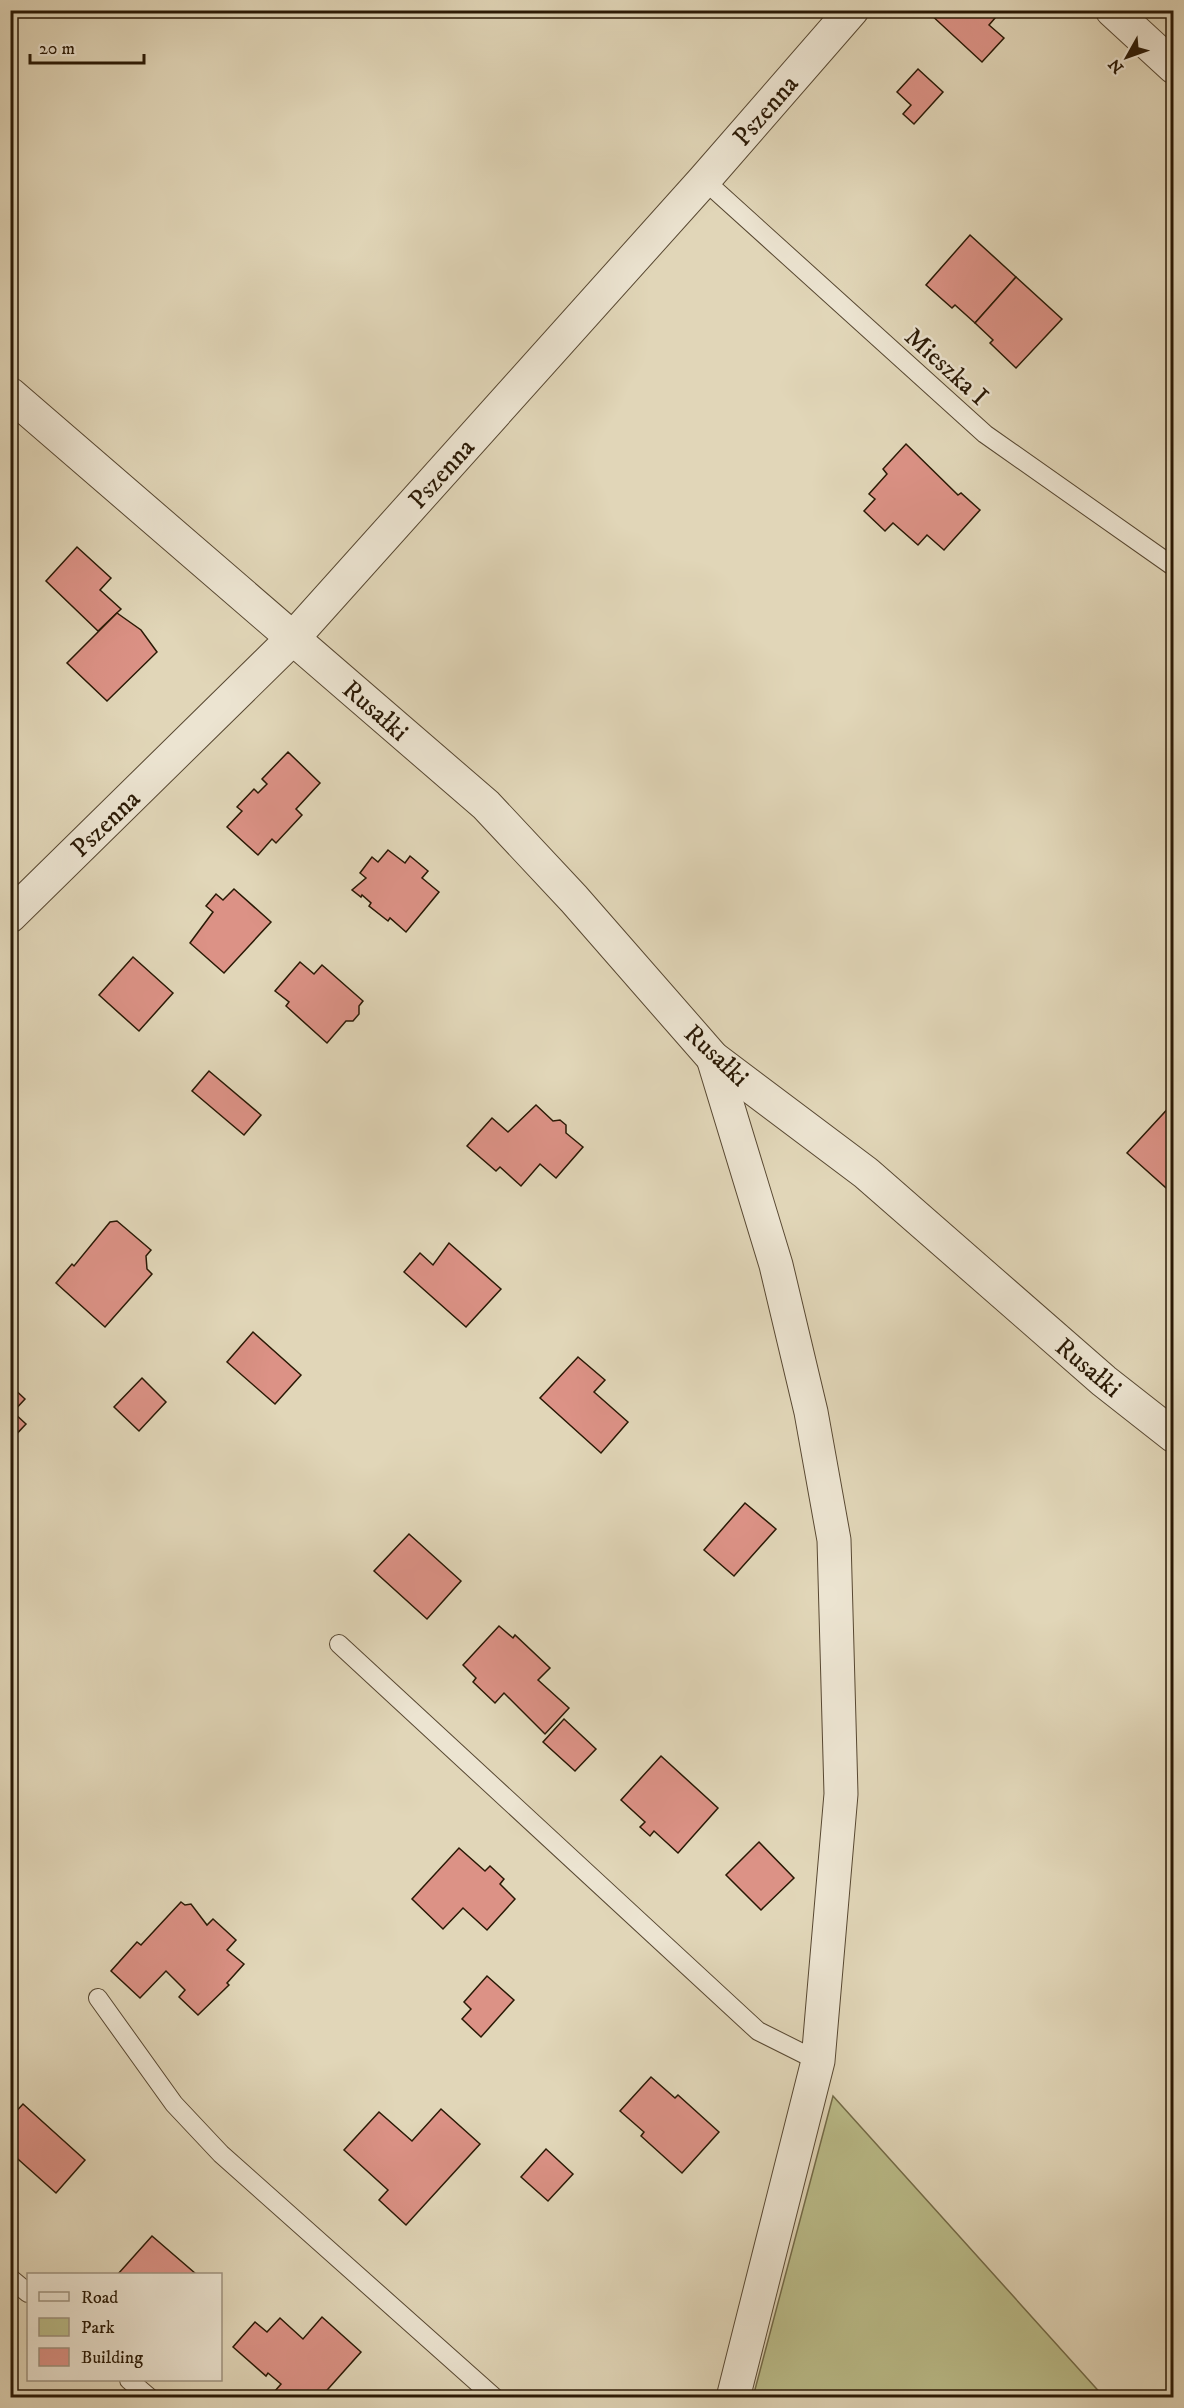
<svg xmlns="http://www.w3.org/2000/svg" width="1184" height="2408" font-family="'IM FELL DW Pica',serif">
<rect width="100%" height="100%" fill="#e1d6b8"/>
<filter id="stains"><feTurbulence type="fractalNoise" baseFrequency=".00333" numOctaves="4"/><feColorMatrix values="0 0 0 0 .2 0 0 0 0 .09 0 0 0 0 .02 0 0 0 .5 -.17"/></filter>
<radialGradient id="worn" r=".72"><stop offset=".6" stop-color="#630" stop-opacity="0"/><stop offset="1" stop-color="#630" stop-opacity=".3"/></radialGradient>
<polygon fill="#babc89" stroke="#726a47" stroke-width="1.5" points="833,2096 1104,2397 753,2397"/>
<g fill="#dc9286" stroke="#2a1905" stroke-width="1.5">
<polygon points="931,10 1002,10 989,25 1004,38 982,62 929,13"/>
<polygon points="918,69 943,92 914,124 903,114 911,105 897,92"/>
<polygon points="970,235 1016,277 975,323 955,305 952,308 926,285"/>
<polygon points="1016,277 1062,319 1016,368 990,343 993,340 975,323"/>
<polygon points="906,444 958,495 961,493 980,510 944,550 927,535 918,545 893,523 885,531 864,511 875,499 869,494 887,474 883,469"/>
<polygon points="77,547 111,578 100,590 121,609 98,631 46,581"/>
<polygon points="117,613 141,630 157,652 107,701 67,663"/>
<polygon points="288,752 320,783 296,809 302,815 276,843 272,839 258,855 227,827 242,811 237,807 254,789 258,793 267,784 262,779"/>
<polygon points="388,850 405,863 410,856 428,871 422,878 439,892 406,932 390,918 388,921 369,906 371,903 362,895 361,897 352,890 366,878 360,873 372,857 378,862"/>
<polygon points="234,889 271,922 224,973 190,943 213,912 206,906 216,894 223,900"/>
<polygon points="133,957 173,993 139,1031 99,995"/>
<polygon points="300,962 314,974 322,965 363,1001 359,1006 359,1014 353,1021 346,1021 327,1043 286,1006 289,1002 275,991"/>
<polygon points="209,1071 261,1115 244,1135 192,1091"/>
<polygon points="1174,1102 1174,1195 1127,1153"/>
<polygon points="536,1105 553,1121 560,1120 566,1125 566,1133 583,1147 556,1178 540,1164 521,1186 500,1167 496,1171 467,1146 492,1118 508,1132"/>
<polygon points="117,1221 151,1250 146,1256 147,1269 152,1274 105,1327 56,1283 72,1264 74,1266 110,1222"/>
<polygon points="449,1243 501,1289 466,1327 404,1272 420,1253 433,1265"/>
<polygon points="253,1332 301,1375 275,1404 227,1362"/>
<polygon points="578,1357 605,1380 594,1392 628,1422 601,1453 540,1398"/>
<polygon points="142,1378 166,1402 139,1431 114,1407"/>
<polygon points="10,1385 25,1399 13,1412 26,1424 10,1441"/>
<polygon points="745,1503 776,1529 734,1576 704,1550"/>
<polygon points="409,1534 461,1581 427,1619 374,1571"/>
<polygon points="499,1626 513,1638 515,1635 550,1668 538,1680 569,1708 545,1734 504,1693 495,1703 473,1682 476,1678 463,1665"/>
<polygon points="564,1719 596,1749 575,1771 543,1742"/>
<polygon points="661,1756 718,1808 678,1853 654,1831 650,1836 640,1827 645,1822 621,1800"/>
<polygon points="759,1842 794,1878 761,1910 726,1875"/>
<polygon points="459,1848 485,1871 490,1866 504,1879 500,1884 515,1899 487,1930 463,1908 443,1929 412,1899"/>
<polygon points="181,1902 185,1905 191,1904 207,1925 213,1919 236,1940 227,1950 244,1964 227,1983 229,1985 198,2015 179,1997 185,1990 166,1971 140,1998 111,1971 137,1942 141,1945"/>
<polygon points="487,1976 514,2000 481,2037 462,2019 471,2009 464,2002"/>
<polygon points="651,2077 675,2098 678,2095 719,2132 682,2173 641,2136 644,2132 620,2111"/>
<polygon points="23,2104 85,2160 56,2193 10,2152 10,2118"/>
<polygon points="441,2109 480,2144 406,2225 379,2200 388,2190 344,2150 379,2112 412,2141"/>
<polygon points="546,2149 573,2174 548,2201 521,2177"/>
<polygon points="152,2236 196,2274 118,2274"/>
<polygon points="322,2317 361,2352 320,2398 269,2398 281,2384 268,2373 266,2376 233,2347 255,2322 267,2332 280,2318 303,2339"/>
</g>
<g fill="none" stroke-linecap="round" stroke-linejoin="round">
<g stroke="#584832" stroke-width="20">
<g id="service">
<polyline points="704,180 985,434 1174,567"/>
<polyline points="339,1644 758,2031 818,2061"/>
<polyline points="98,1998 174,2104 221,2154 495,2398"/>
<polyline points="10,2278 28,2293"/>
<polyline points="129,2380 150,2398"/>
</g>
</g>
<g stroke="#584832" stroke-width="35">
<g id="minor">
<polyline points="1112,10 1174,67"/>
<polyline points="10,394 486,805 574,899 713,1058 866,1173 1104,1381 1174,1436"/>
<polyline points="10,916 293,638 704,180 852,10"/>
<polyline points="713,1058 776,1265 811,1412 834,1540 841,1794 818,2061 733,2398"/>
</g>
</g>
<use href="#service" stroke="#ece4d1" stroke-width="18"/>
<use href="#minor" stroke="#ece4d1" stroke-width="33"/>
</g>
<g text-anchor="middle" stroke-width="5" stroke-linejoin="round" paint-order="stroke">
<g font-size="26" fill="#2a1905" stroke="#ece4d1">
<text transform="translate(765 110) rotate(-49)" y="9">Pszenna</text>
<text transform="translate(947 366) rotate(42)" y="9">Mieszka I</text>
<text transform="translate(441 473) rotate(-48)" y="9">Pszenna</text>
<text transform="translate(376 710) rotate(41)" y="9">Rusałki</text>
<text transform="translate(105 823) rotate(-44)" y="9">Pszenna</text>
<text transform="translate(717 1055) rotate(43)" y="9">Rusałki</text>
<text transform="translate(1089 1367) rotate(40)" y="9">Rusałki</text>
</g>
</g>
<rect width="1184" height="2408" fill="none" stroke="#e1d6b8" stroke-width="36"/>
<rect x="12" y="12" width="1160" height="2384" fill="none" stroke="#2a1905" stroke-width="3"/>
<rect x="18" y="18" width="1148" height="2372" fill="none" stroke="#2a1905" stroke-width="1.5"/>
<rect x="27" y="2273" width="195" height="108" fill="#ece4d1" stroke="#9e937f" stroke-width="1.5"/>
<rect x="39" y="2292" width="30" height="9" fill="#ece4d1" stroke="#9e937f" stroke-width="1.5"/>
<text x="81" y="2303" font-size="18" fill="#2a1905">Road</text>
<rect x="39" y="2318" width="30" height="18" fill="#babc89" stroke="#9e937f" stroke-width="1.5"/>
<text x="81" y="2333" font-size="18" fill="#2a1905">Park</text>
<rect x="39" y="2348" width="30" height="18" fill="#dc9286" stroke="#9e937f" stroke-width="1.5"/>
<text x="81" y="2363" font-size="18" fill="#2a1905">Building</text>
<g transform="translate(1127 57) rotate(230)" stroke="#ece4d1" stroke-width="4.5" paint-order="stroke">
<path d="M0-4.5L10 22L0 15L-10 22Z" fill="#2a1905"/>
<text y="-9" font-size="16" font-weight="bold" text-anchor="middle" fill="#2a1905">N</text>
</g>
<path d="M30 54v9h114v-9" fill="none" stroke="#2a1905" stroke-width="3"/>
<text x="39" y="54" font-size="18" fill="#2a1905" stroke="#ece4d1" stroke-width="4.5" paint-order="stroke">20 m</text>
<rect width="100%" height="100%" filter="url(#stains)"/>
<rect width="100%" height="100%" fill="url(#worn)"/>
</svg>
